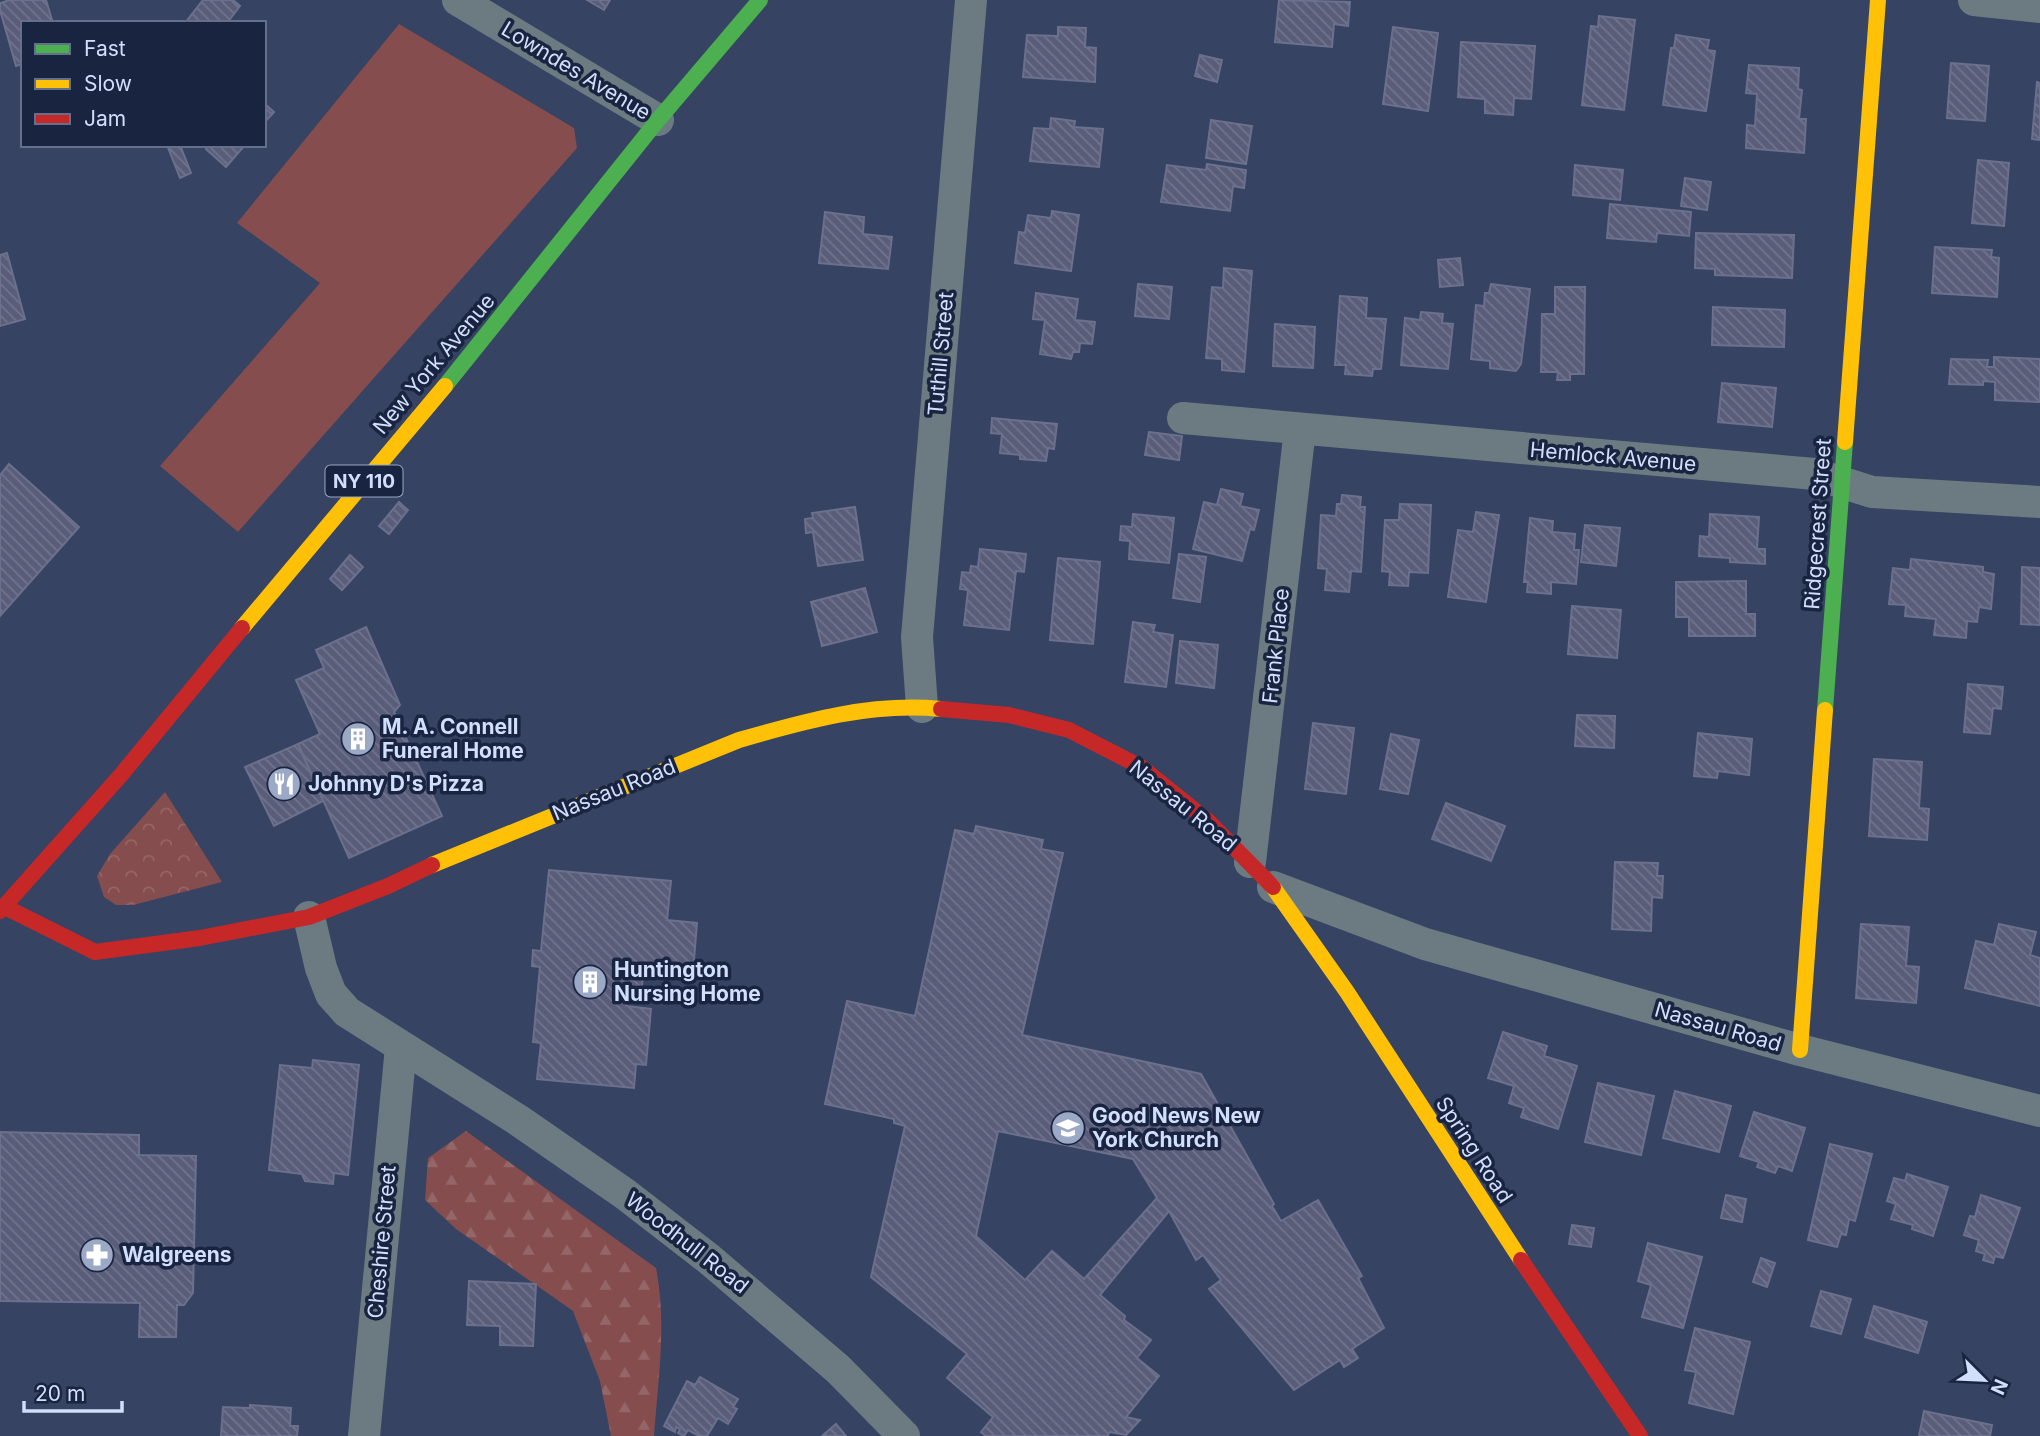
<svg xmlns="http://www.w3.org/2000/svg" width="2040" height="1436" font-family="Inter,sans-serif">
<defs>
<pattern id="forest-firs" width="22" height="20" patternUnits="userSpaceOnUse" patternTransform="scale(1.75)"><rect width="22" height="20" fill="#854d4d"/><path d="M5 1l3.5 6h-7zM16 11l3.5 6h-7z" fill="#956668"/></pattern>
<pattern id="park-crowns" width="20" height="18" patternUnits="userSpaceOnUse" patternTransform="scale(1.75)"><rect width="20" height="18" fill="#854d4d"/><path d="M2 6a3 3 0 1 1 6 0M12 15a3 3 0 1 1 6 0" fill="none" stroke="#956668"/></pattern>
<pattern id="building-back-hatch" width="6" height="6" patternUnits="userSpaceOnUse" patternTransform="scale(1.75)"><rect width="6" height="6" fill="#595d79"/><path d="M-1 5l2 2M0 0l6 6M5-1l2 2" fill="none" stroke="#70748d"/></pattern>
</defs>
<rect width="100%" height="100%" fill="#364363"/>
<path fill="url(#forest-firs)" d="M466,1131L656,1268C667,1323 658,1381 654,1436H611L600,1381L573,1311L456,1229L425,1200L428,1158Z"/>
<polygon fill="url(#park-crowns)" points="165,792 222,882 133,905 116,905 104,897 97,876 110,854"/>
<polygon fill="#854d4d" points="399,24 574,128 577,148 238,532 160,466 320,283 237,223"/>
<g fill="url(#building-back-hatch)" stroke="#6b708c" stroke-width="2" fill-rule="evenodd">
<polygon points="10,0 46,0 53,23 23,23 23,64 16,66 0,10 0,3"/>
<polygon points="203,0 233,0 240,6 227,23 185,23"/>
<polygon points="587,0 610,0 604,10"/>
<polygon points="1279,0 1350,2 1348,26 1334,24 1332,47 1275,42"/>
<polygon points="1599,16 1635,20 1624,110 1582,105 1591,26 1598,27"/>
<polygon points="1058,27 1086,28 1085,47 1096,48 1095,82 1023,77 1027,35 1058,36"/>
<polygon points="1393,27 1438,33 1428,111 1383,104"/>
<polygon points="1676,35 1709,40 1707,50 1715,51 1706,111 1663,105 1671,48 1674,48"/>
<polygon points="1461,42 1535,46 1531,99 1514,98 1513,115 1485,113 1485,99 1458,97"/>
<polygon points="1200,55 1222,60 1217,82 1195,76"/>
<polygon points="1951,63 1989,66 1985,121 1947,118"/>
<polygon points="1749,65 1799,68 1798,89 1802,90 1799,119 1806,119 1804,153 1746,148 1747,125 1755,126 1757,94 1746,93"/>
<polygon points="2037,82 2040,83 2040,140 2032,139"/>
<polygon points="264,103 274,112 264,123"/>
<polygon points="1051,118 1075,121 1074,127 1103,129 1099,167 1030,161 1034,128 1050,129"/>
<polygon points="1211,120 1252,126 1246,164 1206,158"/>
<polygon points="167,145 180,145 191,173 180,178"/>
<polygon points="209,145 245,145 226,167 206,149"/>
<polygon points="1978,160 2009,163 2004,226 1972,223"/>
<polygon points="1207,164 1246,170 1244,188 1233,186 1230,211 1161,202 1167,165 1206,170"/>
<polygon points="1575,165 1623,170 1620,200 1573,195"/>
<polygon points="1685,178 1711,182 1707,210 1681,206"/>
<polygon points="1610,204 1691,212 1689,236 1657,233 1656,242 1607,238"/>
<polygon points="1052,211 1079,215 1071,271 1015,263 1019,232 1025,233 1028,215 1051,218"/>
<polygon points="825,212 864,217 863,234 892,237 888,269 819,263"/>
<polygon points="1696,233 1794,235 1792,278 1715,275 1715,269 1695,268"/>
<polygon points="1935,247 1992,250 1991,257 1999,258 1997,297 1932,293"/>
<polygon points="7,253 25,319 0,326 0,255"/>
<polygon points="1460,258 1463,285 1440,287 1438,260"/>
<polygon points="1224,268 1252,271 1244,372 1222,370 1222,359 1206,358 1212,287 1223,288"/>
<polygon points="1138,284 1172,287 1169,319 1135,316"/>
<polygon points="1491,284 1530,289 1521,364 1516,371 1490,368 1490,361 1471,359 1476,305 1484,306 1485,293 1489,293"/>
<polygon points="1555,287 1585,287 1584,374 1570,374 1570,380 1557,380 1558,372 1541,372 1542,314 1555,314"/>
<polygon points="1036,293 1078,299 1075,320 1095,322 1092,344 1080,343 1079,352 1073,352 1071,359 1040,354 1045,320 1033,319"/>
<polygon points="1340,296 1367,298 1366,318 1386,319 1381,369 1373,369 1372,376 1345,374 1346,365 1335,365"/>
<polygon points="1713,307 1785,310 1784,347 1712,345"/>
<polygon points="1421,312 1443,314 1442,323 1453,324 1448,369 1401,365 1405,318 1420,320"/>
<polygon points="1275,324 1315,327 1313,368 1273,366"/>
<polygon points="1994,357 2040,359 2040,402 1995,400 1995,382 1983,381 1983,385 1949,384 1951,359 1988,360 1987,367 1994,367"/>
<polygon points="1722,383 1776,388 1772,427 1718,422"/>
<polygon points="992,418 1057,424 1054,449 1048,448 1046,461 1020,459 1020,455 1000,453 1002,434 991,433"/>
<polygon points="1149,432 1182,436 1179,460 1145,455"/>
<polygon points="9,464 79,527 0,616 0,475"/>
<polygon points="1221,489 1243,494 1240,506 1259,510 1254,530 1250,529 1242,561 1193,549 1204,502 1217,505"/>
<polygon points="1342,495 1361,497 1360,507 1365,507 1361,572 1351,571 1349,592 1325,590 1327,569 1318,568 1321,515 1336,516 1337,504 1341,504"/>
<polygon points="399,502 408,510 389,534 379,526"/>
<polygon points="1400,504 1431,505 1428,573 1409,572 1408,586 1389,585 1390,572 1382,571 1385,520 1399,520"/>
<polygon points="855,507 863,560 818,566 813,532 806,533 805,519 813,518 812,513"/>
<polygon points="1476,512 1499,515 1486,602 1448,597 1458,530 1473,532"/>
<polygon points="1133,514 1174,518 1169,563 1129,559 1130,541 1120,540 1121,526 1132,527"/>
<polygon points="1710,514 1759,517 1757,549 1765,549 1765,564 1730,562 1730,558 1699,556 1700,536 1709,537"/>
<polygon points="1530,518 1553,521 1552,532 1575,534 1574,550 1579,550 1576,584 1551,582 1551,594 1527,592 1528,582 1524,582"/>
<polygon points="1585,525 1620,528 1616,566 1581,562"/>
<polygon points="980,549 1026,554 1024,572 1016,571 1009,630 964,625 968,590 960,589 962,572 970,573 971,566 978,567"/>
<polygon points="1179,554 1206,557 1200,602 1173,598"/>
<polygon points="350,555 363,567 342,590 330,579"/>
<polygon points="1058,558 1100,562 1093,644 1050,640"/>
<polygon points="1911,559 1983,567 1983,572 1994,574 1991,609 1979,607 1977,622 1967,621 1966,638 1934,635 1936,619 1905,616 1906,605 1889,604 1893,568 1910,570"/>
<polygon points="2022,567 2040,568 2040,625 2021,624"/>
<polygon points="1746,581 1746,614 1755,614 1755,636 1689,636 1689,617 1676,617 1676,582"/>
<polygon points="865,588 877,632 822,646 811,602"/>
<polygon points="1572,606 1621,610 1617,658 1568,654"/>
<polygon points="1133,622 1155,625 1153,632 1173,635 1166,687 1125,682"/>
<polygon points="366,627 400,705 394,712 442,816 349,858 298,744 320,734 296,680 324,668 316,650"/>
<polygon points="1180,641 1218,645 1214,688 1176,683"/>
<polygon points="1968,684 2003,687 2001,709 1993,708 1990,734 1964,732"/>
<polygon points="1577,715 1615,716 1614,748 1575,746"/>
<polygon points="1313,723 1354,728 1346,794 1305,789"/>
<polygon points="1698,733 1752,739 1749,775 1718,771 1717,778 1694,776"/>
<polygon points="1391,734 1419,740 1408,794 1380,789"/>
<polygon points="298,744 323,801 274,826 245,767"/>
<polygon points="1874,759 1922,762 1919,808 1929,809 1927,840 1869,836"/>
<polygon points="1446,803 1505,826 1491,861 1432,839"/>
<path d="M976,826L1043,840L1041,849L1063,853L1022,1035L1201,1074L1274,1204L1272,1206L1281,1221L1318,1200L1362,1276L1358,1278L1384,1328L1352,1349L1358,1358L1344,1367L1340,1360L1294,1390L1209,1289L1221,1280L1203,1255L1196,1260L1169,1211L1100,1295L1125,1316L1124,1320L1151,1340L1137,1358L1159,1376L1126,1417L1140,1420L1126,1435L1110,1432L1107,1436H986L981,1432L993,1417L947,1378L967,1354L871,1277L905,1126L894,1123V1119L825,1104L847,1001L915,1016L955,830L974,834ZM998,1131L1133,1159L1157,1198L1084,1279L1052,1251L1025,1280L976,1236Z"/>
<polygon points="1615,862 1658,863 1657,876 1663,876 1662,898 1652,897 1651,931 1612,929"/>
<polygon points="549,870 671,881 667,920 697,923 693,972 644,967 641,994 628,992 626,1006 651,1009 646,1065 636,1064 634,1088 537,1079 541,1043 533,1042 540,967 532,966 533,950 541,951"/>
<polygon points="1861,924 1909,927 1906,966 1919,967 1916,1003 1856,998"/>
<polygon points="1999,924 2036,932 2030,955 2040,958 2040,1006 1965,988 1976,941 1994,945"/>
<polygon points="1503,1032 1547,1046 1544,1056 1577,1066 1558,1129 1521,1117 1524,1108 1509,1103 1514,1086 1488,1078"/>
<polygon points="313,1060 359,1065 348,1175 334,1173 333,1184 305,1181 302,1174 269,1170 280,1065 312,1068"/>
<polygon points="1598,1083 1654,1096 1641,1155 1585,1142"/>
<polygon points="1675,1091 1731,1106 1719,1152 1663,1138"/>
<polygon points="1754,1112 1805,1128 1792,1171 1778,1166 1775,1173 1757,1167 1759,1162 1740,1156"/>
<polygon points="0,1132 139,1135 139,1155 196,1156 193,1293 184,1305 177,1305 176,1337 139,1337 140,1303 0,1301"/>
<polygon points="1830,1144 1872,1154 1855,1221 1849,1219 1846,1235 1841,1234 1837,1247 1808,1240"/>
<polygon points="1907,1174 1948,1187 1933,1236 1912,1229 1913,1225 1891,1219 1896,1204 1887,1201 1894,1178 1905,1181"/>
<polygon points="1726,1195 1746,1199 1742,1222 1721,1218"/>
<polygon points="1981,1195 2020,1208 2003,1258 1995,1256 1993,1263 1983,1260 1985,1254 1976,1251 1979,1240 1964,1235 1970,1216 1975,1217"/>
<polygon points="1572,1225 1594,1228 1591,1247 1569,1244"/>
<polygon points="1648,1243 1702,1257 1683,1328 1642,1317 1651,1285 1638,1281"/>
<polygon points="1761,1258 1775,1263 1767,1287 1753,1282"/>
<polygon points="469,1281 536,1284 533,1346 500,1345 500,1326 467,1325"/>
<polygon points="1821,1291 1851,1299 1841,1334 1811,1326"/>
<polygon points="1874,1306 1927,1322 1918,1353 1865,1337"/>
<polygon points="1695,1328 1750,1342 1733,1414 1689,1403 1696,1372 1685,1370"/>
<polygon points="700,1377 738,1399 733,1407 737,1409 728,1424 718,1418 707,1436 699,1436 688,1430 684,1436 678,1433 680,1429 676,1427 675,1432 664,1426 687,1381 695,1385"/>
<polygon points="250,1405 291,1408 290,1426 298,1426 297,1436 221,1436 223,1407 250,1408"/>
<polygon points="1924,1411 1992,1425 1990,1436 1919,1436"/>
<polygon points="836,1424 846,1436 822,1436"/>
</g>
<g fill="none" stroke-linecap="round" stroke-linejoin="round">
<g stroke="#6c7b81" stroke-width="32">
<polyline points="458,0 658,120"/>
<polyline points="1974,0 2040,7"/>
<polyline points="1183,418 1815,474 1872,492 2040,502"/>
<polyline points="922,707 917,637 971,0"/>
<polyline points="1250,862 1300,429"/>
<polyline points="1273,887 1425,944 1800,1050 2040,1111"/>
<polyline points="309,917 321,968 331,994 347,1012 518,1120 625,1194 709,1259 838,1369 904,1436"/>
<polyline points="364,1436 401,1047"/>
</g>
<g stroke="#4caf50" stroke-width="16">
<polyline points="445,386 658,120 760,0"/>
<polyline points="1825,710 1845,442"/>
</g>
<g stroke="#ffc107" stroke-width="16">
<polyline points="1845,442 1878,0"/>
<polyline points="242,628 445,386"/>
<path d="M432,865L739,740C805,721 872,702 941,709"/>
<polyline points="1273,887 1347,992 1521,1260"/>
<polyline points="1800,1050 1825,710"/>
</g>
<g stroke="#c62828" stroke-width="16">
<polyline points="941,709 1009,715 1069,730 1141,767 1209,822 1273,887"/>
<polyline points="5,907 95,952 200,938 309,917 388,886 432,865"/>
<polyline points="0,911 121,775 242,628"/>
<polyline points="1521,1260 1640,1436"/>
</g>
</g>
<defs>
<g id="building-disc" transform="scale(1.75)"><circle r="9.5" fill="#9ba8c6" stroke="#192540"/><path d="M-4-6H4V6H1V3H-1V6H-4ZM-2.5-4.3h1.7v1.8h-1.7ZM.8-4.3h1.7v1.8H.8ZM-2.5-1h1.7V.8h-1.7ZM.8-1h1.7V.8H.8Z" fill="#fff"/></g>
<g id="restaurant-disc" transform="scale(1.75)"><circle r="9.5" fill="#9ba8c6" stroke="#192540"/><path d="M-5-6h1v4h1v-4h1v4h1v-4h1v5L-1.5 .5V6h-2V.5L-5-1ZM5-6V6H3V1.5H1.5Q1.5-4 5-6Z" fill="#fff"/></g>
<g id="school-disc" transform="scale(1.75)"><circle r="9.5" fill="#9ba8c6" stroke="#192540"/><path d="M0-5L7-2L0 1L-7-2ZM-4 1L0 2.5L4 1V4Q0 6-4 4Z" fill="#fff"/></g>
<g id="pharmacy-disc" transform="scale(1.75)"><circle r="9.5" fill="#9ba8c6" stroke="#192540"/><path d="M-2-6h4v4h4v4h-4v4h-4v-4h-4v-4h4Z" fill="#fff"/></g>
</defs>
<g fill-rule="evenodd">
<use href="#building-disc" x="358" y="739"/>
<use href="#restaurant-disc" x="284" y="784"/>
<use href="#building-disc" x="590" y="982"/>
<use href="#school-disc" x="1068" y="1128"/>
<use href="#pharmacy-disc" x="97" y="1255"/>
</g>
<g text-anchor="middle" stroke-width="7" stroke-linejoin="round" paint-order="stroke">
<rect fill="#192540" stroke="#9aa7c4" stroke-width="2" x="325.5" y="465.5" width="77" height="31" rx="5"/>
<g font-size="19" font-weight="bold" fill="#d2dffc">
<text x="364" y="488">NY 110</text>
</g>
<g font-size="21" fill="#d2dffc" stroke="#192540">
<text transform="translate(576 71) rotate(31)" y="7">Lowndes Avenue</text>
<text transform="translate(941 354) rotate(-85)" y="7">Tuthill Street</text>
<text transform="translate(434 364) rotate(-50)" y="7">New York Avenue</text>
<text transform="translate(1613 457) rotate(5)" y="7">Hemlock Avenue</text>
<text transform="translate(1818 524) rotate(-86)" y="7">Ridgecrest Street</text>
<text transform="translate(1276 646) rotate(-84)" y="7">Frank Place</text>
<text transform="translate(614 790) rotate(-22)" y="7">Nassau Road</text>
<text transform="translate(1183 806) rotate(39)" y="7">Nassau Road</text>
<text transform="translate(1718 1027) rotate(16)" y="7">Nassau Road</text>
<text transform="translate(1474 1150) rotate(57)" y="7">Spring Road</text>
<text transform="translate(382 1242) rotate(-85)" y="7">Cheshire Street</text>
<text transform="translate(687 1243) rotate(38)" y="7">Woodhull Road</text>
</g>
<g font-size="21" font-weight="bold" fill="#d2dffc" stroke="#192540" text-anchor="start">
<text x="382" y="734">M. A. Connell<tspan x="382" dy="24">Funeral Home</tspan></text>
<text x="308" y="791">Johnny D's Pizza</text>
<text x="614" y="977">Huntington<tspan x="614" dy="24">Nursing Home</tspan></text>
<text x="1092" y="1123">Good News New<tspan x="1092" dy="24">York Church</tspan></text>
<text x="122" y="1262">Walgreens</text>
</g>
</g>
<rect x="21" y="21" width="245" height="126" fill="#192540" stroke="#636f8b" stroke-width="2"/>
<rect x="35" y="44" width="35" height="10" fill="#4caf50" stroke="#636f8b" stroke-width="2"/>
<text x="84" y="56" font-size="21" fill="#d2dffc">Fast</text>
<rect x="35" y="79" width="35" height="10" fill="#ffc107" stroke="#636f8b" stroke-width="2"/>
<text x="84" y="91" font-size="21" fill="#d2dffc">Slow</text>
<rect x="35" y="114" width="35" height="10" fill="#c62828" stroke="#636f8b" stroke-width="2"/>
<text x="84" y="126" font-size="21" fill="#d2dffc">Jam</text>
<g transform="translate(1984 1380) rotate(114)" stroke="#192540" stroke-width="5" paint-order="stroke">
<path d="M0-5L12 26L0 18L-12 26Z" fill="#d2dffc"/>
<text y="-10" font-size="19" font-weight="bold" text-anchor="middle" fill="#d2dffc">N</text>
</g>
<path d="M24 1401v10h98v-10" fill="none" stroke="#d2dffc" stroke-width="3.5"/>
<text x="35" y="1401" font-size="21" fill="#d2dffc" stroke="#192540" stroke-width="5" paint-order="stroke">20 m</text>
</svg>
